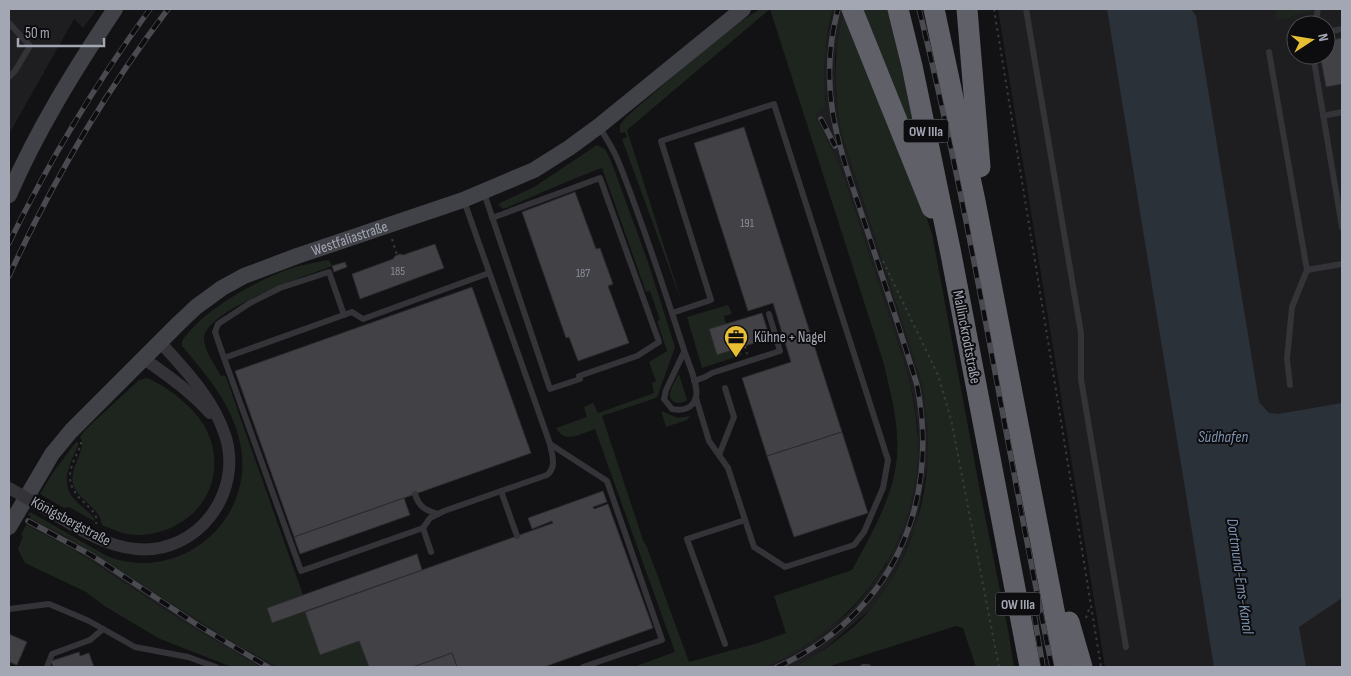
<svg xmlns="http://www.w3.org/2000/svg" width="1351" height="676" font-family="'Sofia Sans Condensed',sans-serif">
<rect width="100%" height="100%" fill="#121113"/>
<g fill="#1e1e20" fill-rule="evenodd">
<polygon points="9,9 97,9 83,28 74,19 9,134"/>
<polygon points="833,9 844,9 835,58 836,95 841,132 922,384 928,410 929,457 916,526 903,557 890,582 872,608 829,645 815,656 795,667 761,667 804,646 848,613 864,595 886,565 918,432 914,400 906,367 891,321 843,174 814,115 826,106 824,82 825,49"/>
<path d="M998,9H1342V667H1105ZM1296,25H1326V55H1296Z"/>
<polygon points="30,518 72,540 227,639 277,667 261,667 184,622 90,560 64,544 26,525"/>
</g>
<g fill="#1e251f">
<path d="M760,9H833C824,40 823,74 826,106L815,115L843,174L906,367C911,388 916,409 917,431C924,510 885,588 821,634C804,647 783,661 762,667C751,670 736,667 724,667C694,667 663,667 633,667L675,652L595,429C582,433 565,445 556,428L587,417L584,407L593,403L598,413L654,393L652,383L656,381L649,362L667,351L657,321L660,320L650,291L646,292L602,168C568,180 536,196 503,209L498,204L534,187L597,145L605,149L611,161L648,262L675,347L658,395L656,398L602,416L643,540L647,547L689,662L758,643L786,633L774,596L852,570C874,529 901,485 897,437C896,411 889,386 883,361L770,9L627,130L682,303L622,139L627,137L625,132L620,133V125L626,117L728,29Z"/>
<path d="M844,9L919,195L932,234L981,496L1009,635L1014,667H976L963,628L956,626L827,667H795C822,652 854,631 873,606C923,542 938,463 922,384L841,132C834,87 833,54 844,9Z"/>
<polygon points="857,9 888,9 926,177"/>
<polygon points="1275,9 1310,9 1310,11 1291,16 1291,18 1276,19"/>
<path d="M329,260L332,266C308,275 205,310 204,338C204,351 215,365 221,376L224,375L226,377L303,595L267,608L272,623L305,612L320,654L359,641L369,667H277L227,639L72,540L30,518L31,516L28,515L30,512L32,513L107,556C179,585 257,520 240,443C232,404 207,376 182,346V341C202,310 260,278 295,267C306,264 318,262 329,260Z"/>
<polygon points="728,305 732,314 724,316 726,324 709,330 717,355 739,347 742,355 702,368 687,317"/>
<path d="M679,374L687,400C680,405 669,404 670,393C671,387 676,379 679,374Z"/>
<path d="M147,378C169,387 199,411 208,433C223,467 211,506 178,524C163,533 144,537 127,534C118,532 110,528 102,525C101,523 101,520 100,518C95,506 77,498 73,484C69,467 88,448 80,437L85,430L139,380Z"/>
<polygon points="661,411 678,418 690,416 687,420 666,427"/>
<path d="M76,442L79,443C72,461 59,480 73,498C80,506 89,511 95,520L94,521L69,507L64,508L40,494L52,474Z"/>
<polygon points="26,525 64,544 90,560 184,622 261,667 232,667 160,639 106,607 86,592 25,563 18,549 23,536 21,535"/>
</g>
<polygon fill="#2b3138" points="1107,9 1191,9 1196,16 1259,402 1269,413 1278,414 1342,403 1342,598 1299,627 1306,667 1214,667"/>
<g fill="#414146" stroke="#2c2b2f">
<polygon points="1342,38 1342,84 1326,87 1320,55 1326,55 1326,41"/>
<polygon points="744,127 842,432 767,456 742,378 791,362 773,303 748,311 694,143"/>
<polygon points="575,192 596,249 600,248 613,284 608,286 629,343 578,361 569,337 566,338 522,212"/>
<polygon points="435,244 444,268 360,299 352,274 393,259 395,256 400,254 403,255"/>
<polygon points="345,262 347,267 334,272 332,266"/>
<polygon points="472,287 531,453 294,537 235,371"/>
<polygon points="762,313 770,338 717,355 709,329"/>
<polygon points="842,432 868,513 794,537 767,456"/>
<polygon points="603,491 607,502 593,507 594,509 608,504 653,628 544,667 457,667 452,653 413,667 369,667 359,641 320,655 305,612 553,523 552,521 532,529 528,518"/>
<polygon points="404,498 410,515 300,554 294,537"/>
<polygon points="417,554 422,570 272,623 267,608"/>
<polygon points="9,634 27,642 17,665 9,662"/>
<polygon points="79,652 80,656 89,653 94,667 53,667 51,661"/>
<polygon points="452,653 457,667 413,667"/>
</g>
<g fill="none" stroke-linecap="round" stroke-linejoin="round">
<g stroke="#393a3f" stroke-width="2" stroke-dasharray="2.5 4" stroke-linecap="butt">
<polyline points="994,9 1101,667"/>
<polyline points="392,239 397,255"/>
<polyline points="883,261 938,375 951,419 999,667"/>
<polyline points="745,346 747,354"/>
<path d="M81,442V445C77,454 71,464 70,475C69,501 101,507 96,524"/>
<polyline points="1086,618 1090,606"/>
</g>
<g stroke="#333338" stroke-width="6">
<polyline points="1026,9 1081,333 1081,379 1126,647"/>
<polyline points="9,23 30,46 15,71 9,77"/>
<polyline points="1315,25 1318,9"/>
<polyline points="1326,30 1331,31 1342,29"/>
<polyline points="1269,52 1307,270 1292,307 1287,359 1290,385"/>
<polyline points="1313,55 1342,227"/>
<polyline points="1323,116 1342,112"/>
<path d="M599,127C607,139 614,150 619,163C643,224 664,288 684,350C688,362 699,386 696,397C693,409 682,411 672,409L664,399L666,390L684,352"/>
<polyline points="484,193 550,389 580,379 579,376 637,356 659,342 600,178 492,218"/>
<polyline points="464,201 550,444 607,481 662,640 583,667"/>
<polyline points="1307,270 1342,264"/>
<path d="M489,273L363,319L352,312L224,358L301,571L423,528L430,518L444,511L547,475C557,467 552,455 550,444"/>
<polyline points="672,313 711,300 661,141 774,104 888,460 883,488 864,532 854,545 785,567 754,547 728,468 709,441 696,398"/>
<polyline points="224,358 215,332 218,324 250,303 280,288 329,272 344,315"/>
<polyline points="694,381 705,377 712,373 780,351 769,314"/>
<polyline points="719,455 734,417 725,388"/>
<polyline points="501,491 517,536"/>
<path d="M415,494C419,507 425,510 438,514"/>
<polyline points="423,528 431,552"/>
<polyline points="9,609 49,604 89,621 135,647 188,657 216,667"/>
<polyline points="725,644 687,539 745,520"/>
<polyline points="47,667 52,654 90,640 103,629"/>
<polyline points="863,667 868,667"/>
</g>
<g stroke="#333338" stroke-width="12">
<path d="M143,358C167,375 190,391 210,413"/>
<path d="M46,509C74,526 103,546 136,549C198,555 244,492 225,435C213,398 185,370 160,342"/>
</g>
<g stroke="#414248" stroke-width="16">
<path d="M9,195C37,130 75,69 115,9"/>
<path id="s1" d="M9,527L52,454L71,431L179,323L196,307L222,288L244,276L297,256L463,200L534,170L569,148L599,126L743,9"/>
</g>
<g stroke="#5f6068" stroke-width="21">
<polyline points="852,9 932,208"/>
<polyline points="898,9 912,66 951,254 1030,667"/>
<polyline points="934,9 975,201 1065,667"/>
<polyline points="967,9 980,167"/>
<polyline points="1069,622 1082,667"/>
</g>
<g stroke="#4a4b51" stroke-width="5.5">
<g id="rail">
<path d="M919,9C973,226 1006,448 1052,667"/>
<polyline points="821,119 835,146"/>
<path d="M9,243C49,161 96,83 150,9"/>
<path d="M9,276C52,182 105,92 168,9"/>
<polyline points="28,521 91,555 199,626 268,667"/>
<polyline points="1034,614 1043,667"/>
<path d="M777,667C890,616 941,506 917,385C901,332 883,279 866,227C840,149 816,92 838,9"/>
</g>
</g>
<use href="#rail" stroke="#0d0c0e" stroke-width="4" stroke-dasharray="11" stroke-linecap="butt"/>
<polyline stroke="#333338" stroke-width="12" points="9,488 46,509"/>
</g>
<defs>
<g id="office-pin" transform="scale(1.25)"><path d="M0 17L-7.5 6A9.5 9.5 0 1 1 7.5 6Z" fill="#e8be34" stroke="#0d0c0e"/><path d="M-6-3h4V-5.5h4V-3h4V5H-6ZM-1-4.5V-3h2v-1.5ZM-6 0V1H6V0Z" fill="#111"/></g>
</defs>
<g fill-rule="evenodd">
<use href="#office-pin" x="736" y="337"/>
</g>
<g text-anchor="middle" stroke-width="4" stroke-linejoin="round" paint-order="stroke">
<g font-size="12" fill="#8a8e98">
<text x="747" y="227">191</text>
<text x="398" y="275">185</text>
<text x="583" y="277">187</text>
</g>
<g fill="#0d0c0e" stroke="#767882" stroke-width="1">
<rect x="903.5" y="119.5" width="45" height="23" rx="4"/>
<rect x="995.5" y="592.5" width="45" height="23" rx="4"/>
</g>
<g font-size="14" font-weight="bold" fill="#a3a7b3">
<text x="926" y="136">OW IIIa</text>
<text x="1018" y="609">OW IIIa</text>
</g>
<g font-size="15" fill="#a3a7b3" stroke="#0d0c0e">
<text dy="5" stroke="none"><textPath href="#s1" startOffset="460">Westfaliastraße</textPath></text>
<text transform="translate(967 337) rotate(79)" y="5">Mallinckrodtstraße</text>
<text transform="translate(71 521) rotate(28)" y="5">Königsbergstraße</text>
</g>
<g font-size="15" fill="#a3a7b3" stroke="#0d0c0e" text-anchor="start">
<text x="754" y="342">Kühne + Nagel</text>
</g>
<g font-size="16" font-style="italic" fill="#7b91ad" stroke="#0d0c0e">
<text x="1223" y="442">Südhafen</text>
<text transform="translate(1241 576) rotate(82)" y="6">Dortmund-Ems-Kanal</text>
</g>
</g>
<rect width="1351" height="676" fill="none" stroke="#a3a7b3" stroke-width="20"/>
<g transform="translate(1311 40) rotate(78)"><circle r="24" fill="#0d0c0e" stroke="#494a50"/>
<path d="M0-4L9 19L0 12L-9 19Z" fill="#e8be34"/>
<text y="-8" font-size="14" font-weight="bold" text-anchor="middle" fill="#a3a7b3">N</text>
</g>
<path d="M18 38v8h86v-8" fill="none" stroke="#a3a7b3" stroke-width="2.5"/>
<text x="25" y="38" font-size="15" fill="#a3a7b3" stroke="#0d0c0e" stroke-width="4" paint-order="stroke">50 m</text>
</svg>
